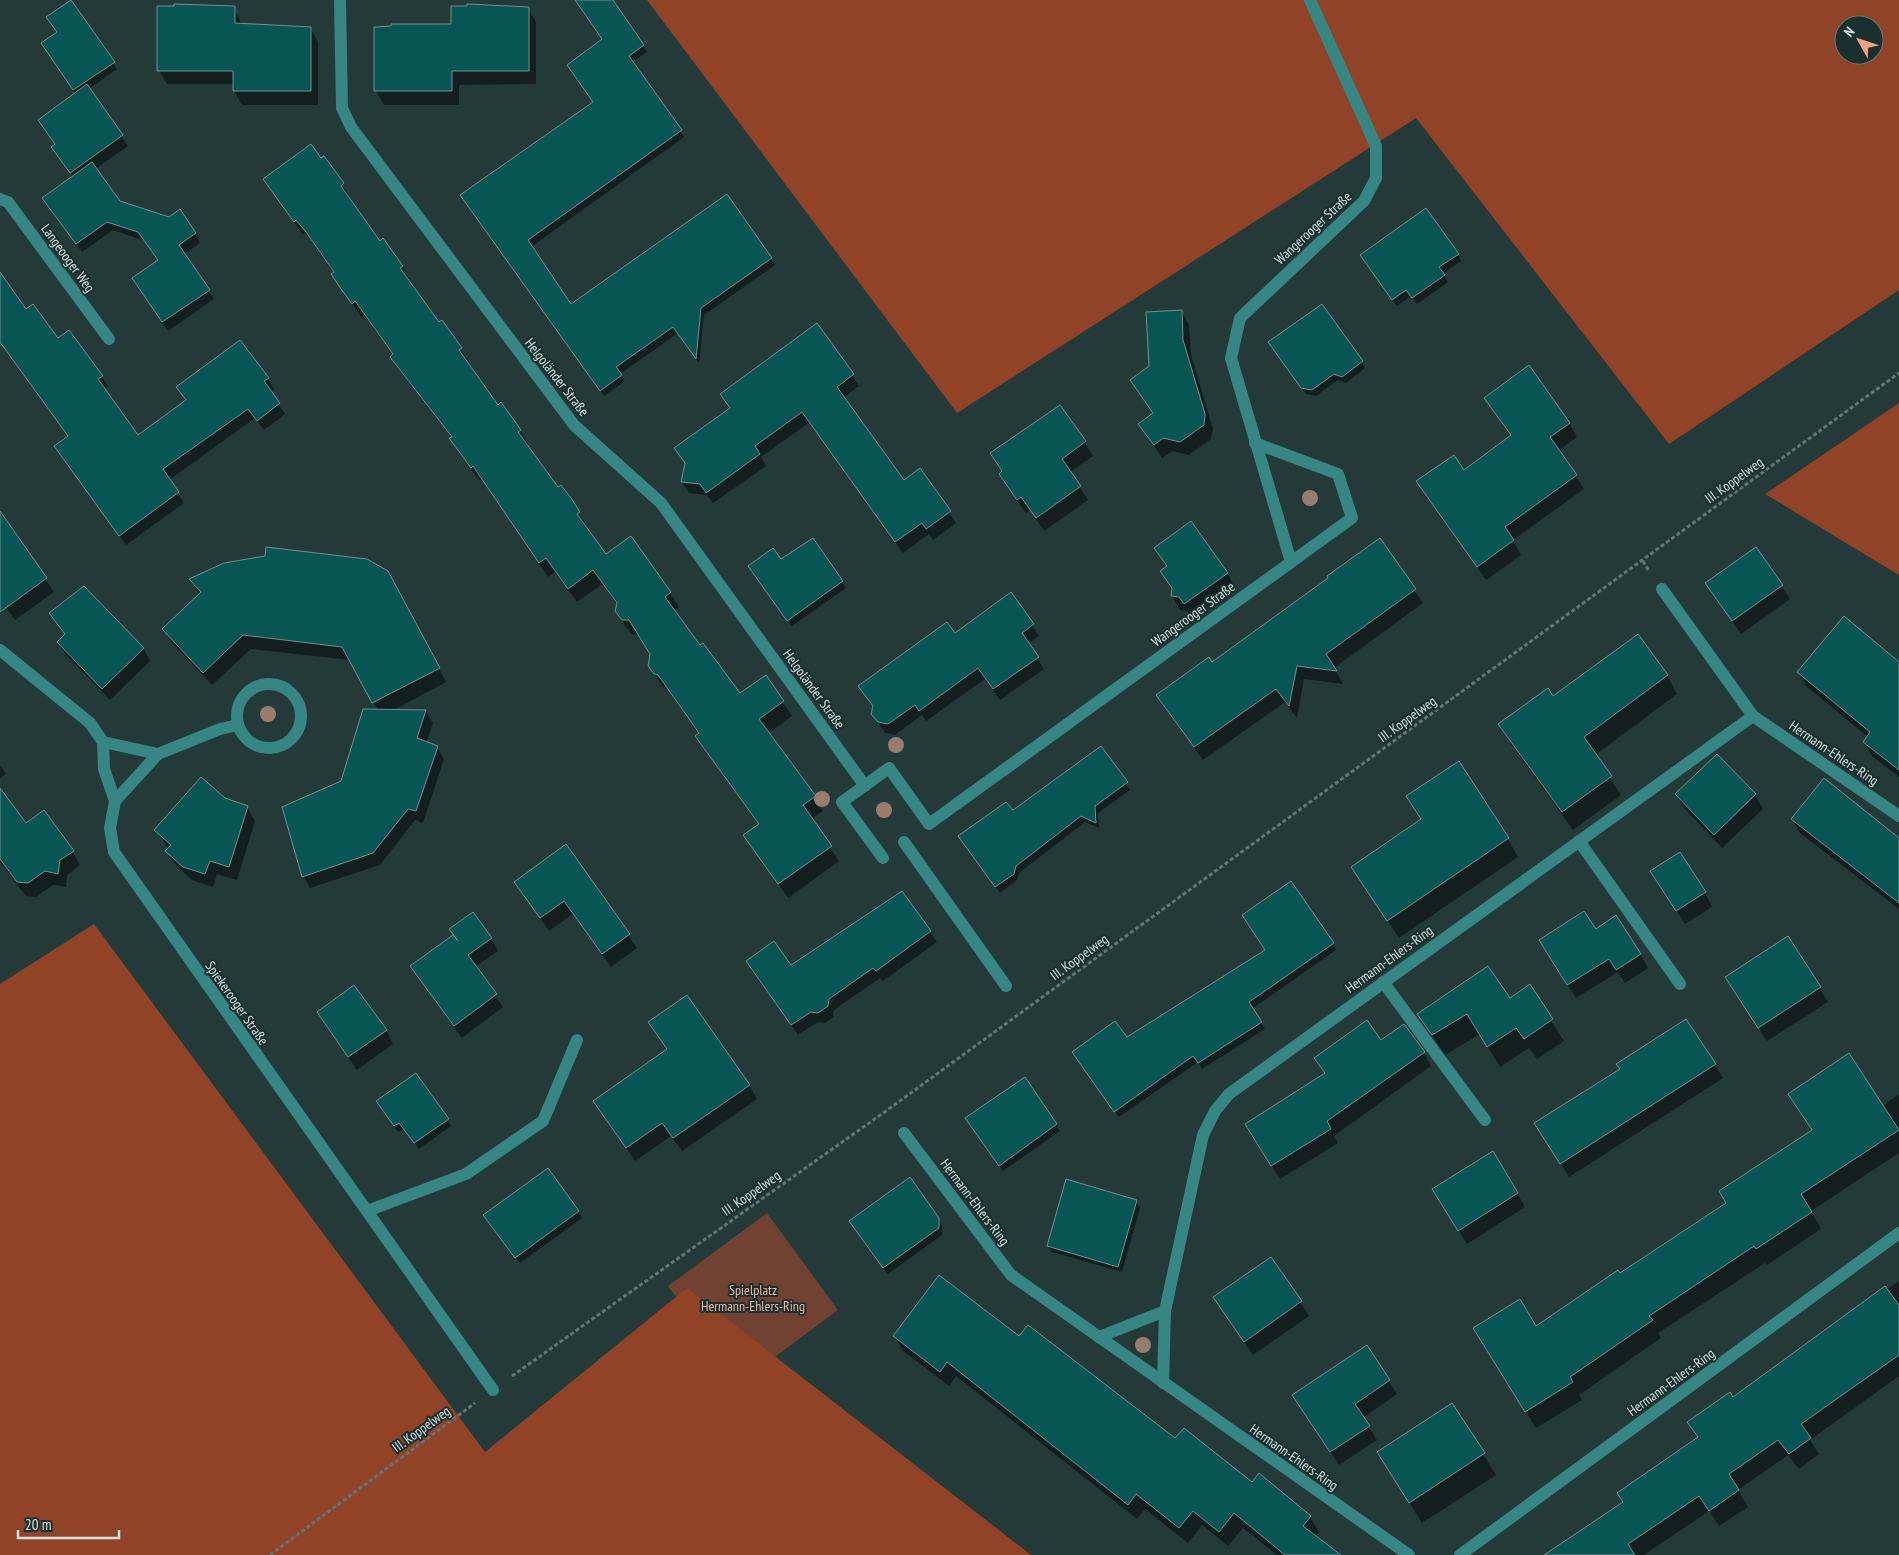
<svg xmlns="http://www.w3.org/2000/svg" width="1899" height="1555" font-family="'PT Sans Narrow',sans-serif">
<rect width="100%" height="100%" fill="#233a39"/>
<polygon fill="#714232" points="767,1213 838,1310 740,1383 668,1286"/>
<g fill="#914328" fill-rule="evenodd">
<path d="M647,0H1899V290L1669,444L1416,118L957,413ZM1844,25H1874V55H1844Z"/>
<polygon points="1899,403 1899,575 1765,494"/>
<polygon points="94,924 485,1452 687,1288 1031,1555 0,1555 0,984"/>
</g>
<g fill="#0007">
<polygon points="580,0 611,0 647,52 632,62 684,137 531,247 571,306 727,196 775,265 704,315 699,363 678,333 620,374 624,382 604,396 466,202 594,103 603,40"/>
<polygon points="72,1 117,69 89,89 128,146 95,169 120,202 195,234 200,243 184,254 214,299 168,331 133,279 159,261 145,241 113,230 82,252 49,208 73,177 59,157 56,145 76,94 46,50 58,33 48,17"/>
<polygon points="234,8 242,25 310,28 318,42 318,105 242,105 234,91 234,84 167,84 159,70"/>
<polygon points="528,8 536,22 536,84 459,85 459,105 384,105 376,91"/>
<polygon points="265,180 342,184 351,199 349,200 380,242 402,267 410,281 408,282 439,324 451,335 470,363 468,364 498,407 520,430 529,445 527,446 557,489 579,513 587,527 586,529 606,556 631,537 670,593 679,607 674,611 740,695 766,677 792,716 768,733 823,811 811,819 839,861 788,898 745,835 759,825 705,750 697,736 699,734 667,689 664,688 658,680 649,665 652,655 638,635 632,634 625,626 616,611 617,605 602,584 577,602 555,572 548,577 483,479 480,481 459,453 452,438 400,371 392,357 393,356 364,315 361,317 316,247 305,233 303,235"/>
<polygon points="1458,254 1461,261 1443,274 1448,282 1417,304 1411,296 1397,306 1365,262"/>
<polygon points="0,274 26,311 102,376 108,387 104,390 138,436 186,401 178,388 240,341 268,379 274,389 270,392 285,414 264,430 255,418 169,480 184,503 126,545 56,446 69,437 0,341"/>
<polygon points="1181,311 1189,325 1191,355 1213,429 1211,439 1189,455 1172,451 1162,458 1140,424 1154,414 1131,381 1150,367"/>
<polygon points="817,325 859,386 843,398 903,482 920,470 956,523 933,540 929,534 903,553 810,422 761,457 766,466 713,503 707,495 689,493 682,482 686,465 676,448 731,409"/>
<polygon points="1274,349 1362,362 1365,368 1346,383 1338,380 1316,396 1306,394"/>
<polygon points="1485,398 1569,423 1577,437 1558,451 1584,489 1513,540 1521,555 1486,580 1418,482 1464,471 1511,437"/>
<polygon points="1060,406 1093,456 1070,472 1088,500 1044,531 1030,510 1026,513 1008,488 1000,474 1003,472 992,454"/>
<polygon points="0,512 54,592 15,620 0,599"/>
<polygon points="812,539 846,588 792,626 754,572 781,561"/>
<polygon points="1380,540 1423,603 1334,668 1343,684 1304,679 1297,718 1285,702 1203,760 1166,709 1212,663"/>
<polygon points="1156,548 1227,573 1235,587 1193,617 1188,611 1180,610 1172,596 1173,590 1161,571 1167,567"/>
<polygon points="1756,549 1790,599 1741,634 1707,584"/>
<polygon points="191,580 396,587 446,682 392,711 426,711 433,723 426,743 437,747 444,759 423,823 415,820 380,865 310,888 303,876 342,782 378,710 350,660 251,649 212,685 172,643 164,629 200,595"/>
<polygon points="1011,594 1039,636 1028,644 1044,669 1000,700 985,679 926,721 922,715 895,735 885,733 873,714 874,708 860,686 955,635"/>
<polygon points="51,613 143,648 150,661 110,700 65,654 58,642 65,635"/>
<polygon points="1798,672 1899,673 1899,777 1872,756 1864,742 1868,737 1806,686"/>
<polygon points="1667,675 1677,694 1595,755 1621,795 1573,830 1510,743 1500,725 1553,697"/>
<polygon points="1101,748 1130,790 1098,813 1099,828 1085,822 1019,873 1017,880 1000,893 964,843 1012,812"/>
<polygon points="1717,756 1755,795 1763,809 1722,848 1684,808 1676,794"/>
<polygon points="0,765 6,774 0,778"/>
<polygon points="1824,780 1899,838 1899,909 1800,833 1792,819"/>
<polygon points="0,790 25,825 73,852 80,865 67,875 66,887 53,885 36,897 26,896 0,862"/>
<polygon points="225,800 247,807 255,821 237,880 217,874 213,887 192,880 175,864 167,851 169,849 156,830"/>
<polygon points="1508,839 1518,857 1399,938 1353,867"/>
<polygon points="565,846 637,948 611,967 573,914 549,931 516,882"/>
<polygon points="1660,885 1705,893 1712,907 1685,924"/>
<polygon points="902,892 937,942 883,981 880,978 834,1010 833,1017 825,1023 818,1022 798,1035 747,961 791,967"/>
<polygon points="1595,931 1640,954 1648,968 1625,983 1618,972 1576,998 1548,954"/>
<polygon points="455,936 491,938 498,951 475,967 503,1007 462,1038 412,967"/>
<polygon points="1788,938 1828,1002 1767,1041 1735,992"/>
<polygon points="1333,944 1336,950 1252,1009 1265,1029 1202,1069 1198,1062 1119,1117 1077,1059 1126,1039"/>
<polygon points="1529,986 1564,1041 1537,1059 1529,1048 1500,1067 1480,1034 1445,1055 1419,1015 1509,1000"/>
<polygon points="318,1013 386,1030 393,1044 357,1070"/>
<polygon points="650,1023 749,1085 757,1099 682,1151 671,1136 635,1161 595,1101 668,1050"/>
<polygon points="1381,1041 1424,1053 1431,1066 1334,1136 1338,1143 1280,1179 1254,1137 1326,1074 1316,1058"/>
<polygon points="1715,1065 1723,1078 1569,1177 1544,1137 1621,1070"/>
<polygon points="1024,1078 1060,1131 1003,1171 971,1124"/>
<polygon points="1790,1094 1883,1106 1899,1094 1899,1153 1811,1211 1821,1229 1767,1265 1765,1263 1658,1333 1661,1338 1579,1395 1582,1400 1536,1428 1485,1345 1536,1328 1727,1204 1813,1131"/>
<polygon points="377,1102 447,1119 451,1126 419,1149 404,1128 398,1132"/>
<polygon points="1517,1193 1525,1207 1467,1244 1441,1203"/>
<polygon points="1136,1201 1140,1208 1122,1272 1052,1252 1048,1246"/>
<polygon points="578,1211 582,1218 520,1263 489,1221"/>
<polygon points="938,1218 942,1226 942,1235 888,1274 854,1228"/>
<polygon points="1271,1258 1309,1316 1253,1355 1215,1298"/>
<polygon points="1899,1281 1899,1376 1810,1440 1819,1454 1799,1469 1788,1455 1738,1490 1748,1507 1719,1526 1709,1511 1644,1555 1547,1555 1624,1503 1698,1438 1689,1422 1733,1399"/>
<polygon points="894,1336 1020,1338 1175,1440 1252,1484 1259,1475 1310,1517 1319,1532 1315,1537 1339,1555 1277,1555 1243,1528 1228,1546 1202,1525 1188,1543 1145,1509 1137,1519 956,1376 949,1386 903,1351"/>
<polygon points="1366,1347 1397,1394 1363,1418 1377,1440 1339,1465 1302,1410"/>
<polygon points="1452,1404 1496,1475 1422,1523 1378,1453"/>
</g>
<g fill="#085654" stroke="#758f8d">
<polygon points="71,0 115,62 73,90 41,43 57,32 46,17"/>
<polygon points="575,0 613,0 644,45 629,56 682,130 528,240 571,304 727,194 772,258 701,308 696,359 673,327 616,367 622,375 600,391 460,195 593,102 567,65 602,39"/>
<polygon points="174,4 235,6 235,23 311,27 311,91 233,91 233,71 157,71 157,6 174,6"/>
<polygon points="467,4 529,7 529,71 452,71 452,91 374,91 374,27 391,26 391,24 451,24 451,6 467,6"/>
<polygon points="87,84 123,135 70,173 51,147 55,144 38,120"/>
<polygon points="311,144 321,158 324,156 344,183 341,186 380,241 383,238 403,266 400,268 439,322 442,320 462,348 459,350 498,405 501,402 521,430 518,432 558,487 561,485 571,498 580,512 577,514 606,554 631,536 671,592 665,597 700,645 703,643 740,693 766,675 784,701 759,719 816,796 803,805 832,846 778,884 743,835 759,824 695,736 699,733 658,675 654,674 648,666 650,654 629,620 622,620 615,611 617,603 593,570 568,589 546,558 539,563 473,466 471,468 449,438 452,437 390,357 393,354 355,301 352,304 341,289 331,274 334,272 306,232 296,220 294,222 263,179"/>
<polygon points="92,162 120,201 169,217 180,209 196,233 179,245 210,290 162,322 132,278 158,260 138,232 107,222 76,244 42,198"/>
<polygon points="1426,208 1459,254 1439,267 1445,275 1412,298 1406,290 1392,300 1360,255"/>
<polygon points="0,272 26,309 33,304 58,338 69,330 103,376 98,379 138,435 186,400 176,387 240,340 269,378 264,381 280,403 257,421 248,409 163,469 179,492 119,536 54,446 68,436 0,342"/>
<polygon points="1322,304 1363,361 1342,377 1334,374 1312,390 1301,388 1268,342"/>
<polygon points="1182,310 1183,340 1205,414 1204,425 1180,442 1163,438 1154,445 1138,424 1153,413 1130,380 1149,366 1146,312"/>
<polygon points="817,323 854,374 837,387 904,480 920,468 951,511 926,529 922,523 895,542 802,412 755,446 760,454 706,493 700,484 681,482 685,463 674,448 730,408 720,394"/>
<polygon points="1529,365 1570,423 1550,437 1577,475 1505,527 1514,540 1477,567 1416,481 1454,455 1464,470 1511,435 1484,398"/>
<polygon points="1060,405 1086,441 1062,459 1081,486 1036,518 1021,497 1017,500 999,474 1002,471 990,453"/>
<polygon points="0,511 47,578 0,612"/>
<polygon points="1191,521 1228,573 1184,604 1179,597 1171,596 1172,588 1160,571 1167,566 1154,548"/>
<polygon points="813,538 843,581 787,621 748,566 773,548 781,559"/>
<polygon points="1380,538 1416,589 1326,654 1337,671 1297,666 1289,706 1276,689 1194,747 1156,695 1209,657 1212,662 1328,578 1327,576"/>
<polygon points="266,547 367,559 388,571 440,668 372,703 342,647 243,635 203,673 162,629 201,592 189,579 224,563 265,556"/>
<polygon points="1756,547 1783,585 1732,621 1705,583"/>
<polygon points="84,586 144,648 102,689 57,642 65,634 49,613"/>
<polygon points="1011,592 1034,624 1022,633 1039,657 993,689 978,668 919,711 915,705 888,724 878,722 871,714 873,706 858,686 947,622 955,633"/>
<polygon points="1844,616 1899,662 1899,770 1863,742 1870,732 1797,672"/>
<polygon points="1638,634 1668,675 1584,737 1612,776 1562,812 1498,724 1548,688 1553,696"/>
<polygon points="363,709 426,710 417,738 438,746 416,811 408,809 373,853 302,877 282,807 341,781"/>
<polygon points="1101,746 1128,782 1095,806 1096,823 1081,816 1016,866 1014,874 995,887 958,836 1006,802 1013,810"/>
<polygon points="1717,754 1756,794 1714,835 1675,794"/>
<polygon points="1459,761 1509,838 1387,921 1351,867 1421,819 1406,796"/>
<polygon points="201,777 225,798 248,806 229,867 210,861 205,874 183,867 165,851 171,845 154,830"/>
<polygon points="1824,778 1899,838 1899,903 1791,819"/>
<polygon points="0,788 26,823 44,810 74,851 60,860 58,874 45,871 28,883 17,882 0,859"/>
<polygon points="566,844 630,934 602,954 564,901 540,918 514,882"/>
<polygon points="1680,852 1706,892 1676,911 1650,871"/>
<polygon points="1291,881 1334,943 1249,1002 1262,1022 1198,1063 1193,1056 1114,1112 1072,1052 1115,1021 1127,1037 1265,950 1242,915"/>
<polygon points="902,891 931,931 876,971 873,968 829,999 828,1006 818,1013 811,1012 791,1025 746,961 774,941 791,965"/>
<polygon points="1584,911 1596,929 1616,915 1641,954 1616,970 1609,959 1567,985 1539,940"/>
<polygon points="473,912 492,938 468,955 497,994 454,1026 410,966 453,935 458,941 449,929"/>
<polygon points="1788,936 1821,987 1758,1028 1725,977"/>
<polygon points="1488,966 1510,998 1530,984 1553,1019 1524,1039 1516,1028 1487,1047 1467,1014 1432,1035 1417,1014"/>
<polygon points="354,985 387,1030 348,1057 317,1012"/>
<polygon points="687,995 750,1085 673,1138 662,1123 626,1148 593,1101 667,1049 648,1022"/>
<polygon points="1686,1019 1716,1064 1560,1164 1534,1123 1620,1069 1616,1064"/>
<polygon points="1367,1020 1381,1040 1404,1024 1425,1052 1327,1121 1331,1129 1271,1166 1245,1124 1325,1073 1314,1058"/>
<polygon points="1849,1053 1899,1130 1801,1194 1812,1212 1756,1249 1754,1246 1649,1316 1653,1320 1570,1377 1573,1382 1525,1412 1473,1328 1520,1299 1536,1326 1618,1270 1620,1273 1726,1203 1719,1191 1812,1130 1788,1094"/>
<polygon points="416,1073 449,1119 414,1143 399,1123 394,1126 376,1101"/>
<polygon points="1025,1077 1057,1124 999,1166 965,1118"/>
<polygon points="1493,1151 1518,1193 1458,1231 1432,1189"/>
<polygon points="548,1168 579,1211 515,1258 483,1215"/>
<polygon points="910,1177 939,1218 939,1228 883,1268 849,1221"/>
<polygon points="1066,1179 1137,1200 1118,1267 1047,1246"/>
<polygon points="1271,1257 1302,1301 1244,1342 1213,1297"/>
<polygon points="939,1275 1019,1336 1028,1325 1175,1438 1184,1428 1252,1482 1259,1473 1311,1516 1303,1526 1341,1555 1285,1555 1234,1513 1219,1532 1193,1511 1179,1528 1136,1494 1128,1505 947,1362 940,1372 893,1336"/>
<polygon points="1885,1286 1899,1305 1899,1355 1801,1424 1811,1438 1789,1454 1778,1440 1729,1474 1739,1490 1709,1511 1699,1496 1628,1544 1635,1555 1544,1555 1623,1502 1617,1493 1698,1437 1687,1422 1730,1392 1733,1397"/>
<polygon points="1367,1345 1390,1380 1355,1404 1370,1426 1330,1452 1292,1395"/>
<polygon points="1452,1403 1485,1453 1409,1503 1377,1452"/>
</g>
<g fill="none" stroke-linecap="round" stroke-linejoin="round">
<g stroke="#627675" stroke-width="3" stroke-dasharray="4 2.5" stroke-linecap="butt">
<polyline points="1643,561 1649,571"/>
<polyline points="512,1376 886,1111 1899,373"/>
<polyline points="270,1555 475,1403"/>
</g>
<g stroke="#368784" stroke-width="12">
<polyline points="340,0 342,108 351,127 574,425 661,503 865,786"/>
<polyline points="0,199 8,202 109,339"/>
<polyline points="1291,562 1231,358 1240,318 1364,201 1376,178 1376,146 1310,0"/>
<polyline points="1662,589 1753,716"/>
<polyline points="0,650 90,723 103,742 104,769 115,801 110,828 114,852 493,1390"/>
<circle cx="269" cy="716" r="32"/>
<polyline points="103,742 158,754"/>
<polyline points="115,801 158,754 220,729 238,725"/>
<polyline points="1579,841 1680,984"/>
<polyline points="904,842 1006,986"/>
<polyline points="883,858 842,802 889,768 929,824 1352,518 1338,474 1255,443"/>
<polyline points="1383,982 1485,1120"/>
<polyline points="904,1133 1011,1275 1409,1555"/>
<polyline points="367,1211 466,1174 543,1121 577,1040"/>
<polyline points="1099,1337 1165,1311"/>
<polyline points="1163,1383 1165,1311 1203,1135 1215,1111 1229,1094 1753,716 1899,816"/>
<polyline points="1460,1555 1899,1233"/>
</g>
</g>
<g fill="#977c6f">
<circle cx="1310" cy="498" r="8"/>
<circle cx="268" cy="714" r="8"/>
<circle cx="896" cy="745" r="8"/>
<circle cx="822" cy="799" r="8"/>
<circle cx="884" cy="810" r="8"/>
<circle cx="1143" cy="1345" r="8"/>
</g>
<g text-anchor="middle" stroke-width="4" stroke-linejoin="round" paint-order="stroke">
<g font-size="14" fill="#d4e2e1" stroke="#19302f">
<text transform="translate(1313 228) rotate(-43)" y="5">Wangerooger Straße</text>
<text transform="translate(68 258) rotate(54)" y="5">Langeooger Weg</text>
<text transform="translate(557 377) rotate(52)" y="5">Helgoländer Straße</text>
<text transform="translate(1734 480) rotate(-36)" y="5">III. Koppelweg</text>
<text transform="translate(1193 614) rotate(-36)" y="5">Wangerooger Straße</text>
<text transform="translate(814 689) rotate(54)" y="5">Helgoländer Straße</text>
<text transform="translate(1407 719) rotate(-36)" y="5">III. Koppelweg</text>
<text transform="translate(1834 753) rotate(34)" y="5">Hermann-Ehlers-Ring</text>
<text transform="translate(1079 957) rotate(-36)" y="5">III. Koppelweg</text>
<text transform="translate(1389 959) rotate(-36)" y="5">Hermann-Ehlers-Ring</text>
<text transform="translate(237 1003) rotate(55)" y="5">Spiekerooger Straße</text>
<text transform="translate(751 1193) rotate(-35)" y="5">III. Koppelweg</text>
<text transform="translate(975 1202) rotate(53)" y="5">Hermann-Ehlers-Ring</text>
<text transform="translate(1671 1382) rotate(-36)" y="5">Hermann-Ehlers-Ring</text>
<text transform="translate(421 1429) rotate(-36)" y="5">III. Koppelweg</text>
<text transform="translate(1294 1457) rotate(35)" y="5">Hermann-Ehlers-Ring</text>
</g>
<g font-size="14" fill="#f6b29c" stroke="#19302f">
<text x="753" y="1295">Spielplatz<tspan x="753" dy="16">Hermann-Ehlers-Ring</tspan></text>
</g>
</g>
<g transform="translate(1859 40) rotate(310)"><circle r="24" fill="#19302f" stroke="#647776"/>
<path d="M0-4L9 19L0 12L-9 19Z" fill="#f39f83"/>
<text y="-8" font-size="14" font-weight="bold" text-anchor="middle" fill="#d4e2e1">N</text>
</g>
<path d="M18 1530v8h101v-8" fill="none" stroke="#d4e2e1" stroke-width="2.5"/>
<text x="25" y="1530" font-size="15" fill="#d4e2e1" stroke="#19302f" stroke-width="4" paint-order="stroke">20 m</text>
</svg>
